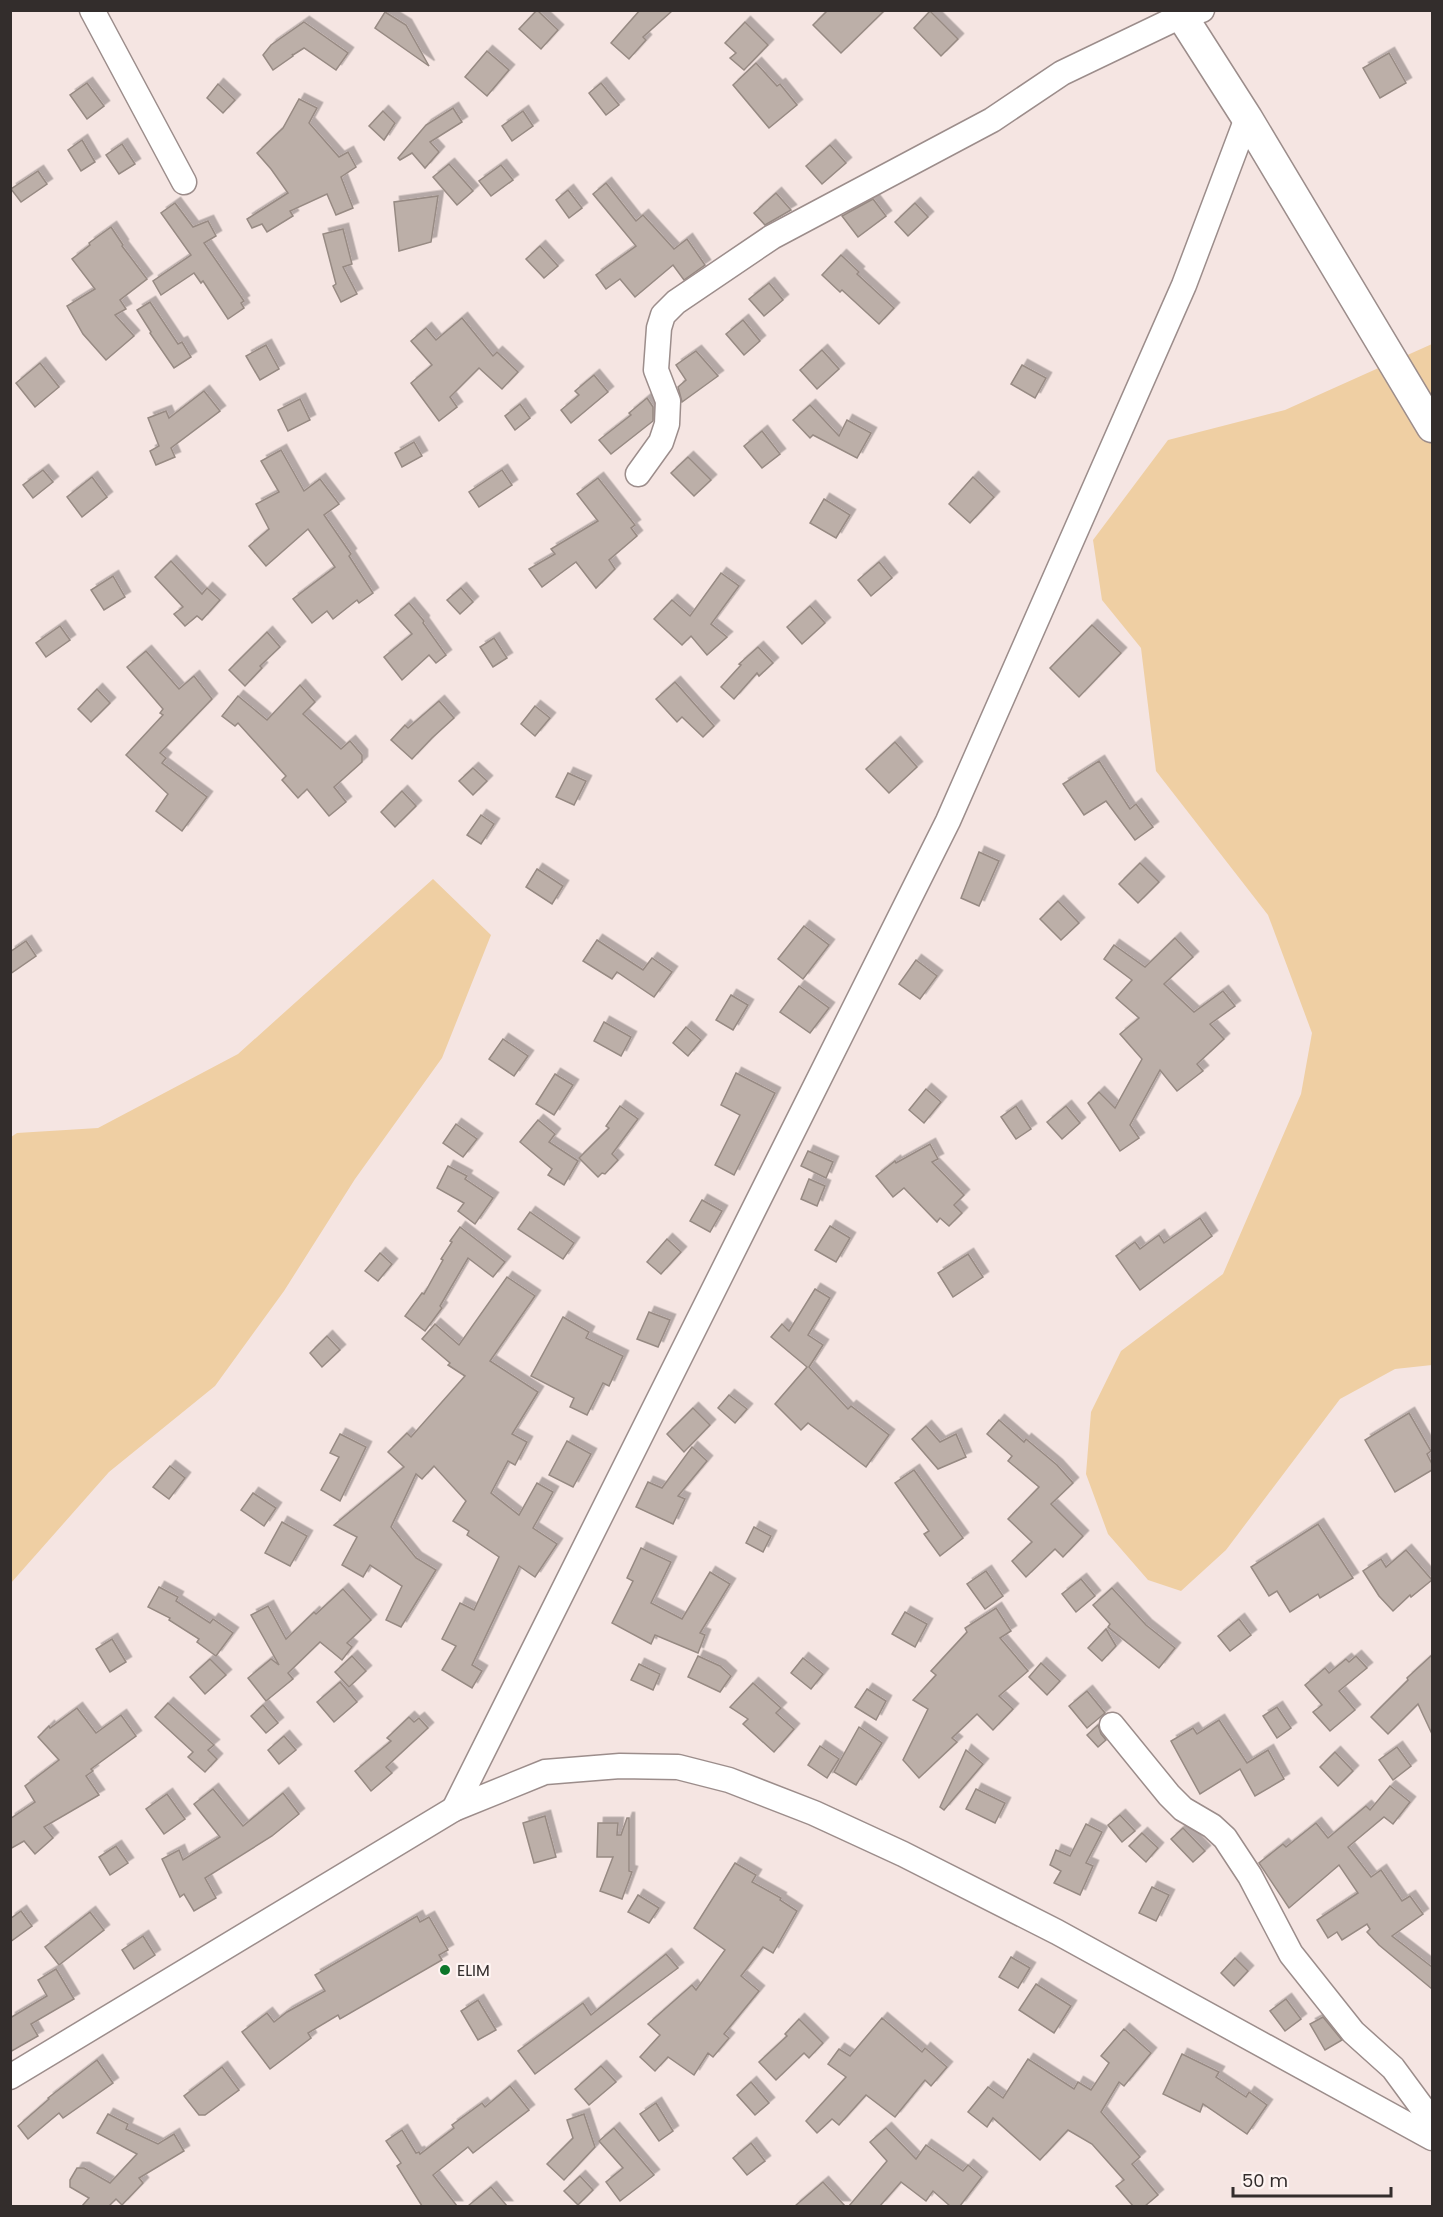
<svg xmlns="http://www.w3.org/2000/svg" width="1443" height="2217" font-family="Poppins,sans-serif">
<defs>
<filter id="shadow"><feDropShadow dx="5.5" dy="-5.5" stdDeviation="0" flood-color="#0004"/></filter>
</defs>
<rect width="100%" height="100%" fill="#f5e5e2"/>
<g fill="#efcfa3">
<polygon points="1432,344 1432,1365 1395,1369 1340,1399 1226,1550 1181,1591 1148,1580 1108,1534 1086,1474 1091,1412 1121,1351 1223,1274 1301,1094 1312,1033 1268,915 1156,771 1141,648 1102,600 1093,540 1168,440 1285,410"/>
<polygon points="433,879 491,935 442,1058 355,1179 284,1291 215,1386 109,1472 11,1583 11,1137 17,1133 98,1128 238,1054"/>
</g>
<g fill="#bcafa8" stroke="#978a83" stroke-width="1.5" filter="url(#shadow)">
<polygon points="537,10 558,30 541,49 519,29"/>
<polygon points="640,10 673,10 643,37 646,40 629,59 611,43"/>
<polygon points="828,10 885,10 841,53 813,25"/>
<polygon points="930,11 958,39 941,56 914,28"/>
<polygon points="385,12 406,25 429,66 375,28"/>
<polygon points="304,22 348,53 336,70 304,48 293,55 292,54 293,56 273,70 263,55 271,45"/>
<polygon points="745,22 768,45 744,70 730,58 736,53 725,43"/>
<polygon points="487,51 509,70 487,96 465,77"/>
<polygon points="1389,53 1406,83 1380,98 1363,68"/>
<polygon points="756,63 777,86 780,84 797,105 769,128 733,85"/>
<polygon points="87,83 104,106 87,119 70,95"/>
<polygon points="601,83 619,105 606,115 589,93"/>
<polygon points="218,84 235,100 223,113 207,98"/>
<polygon points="299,99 317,108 309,123 339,157 348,152 356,167 341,177 353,208 336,215 327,194 290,211 293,216 267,232 262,224 252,228 247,219 288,193 271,169 257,153 283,128"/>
<polygon points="453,108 462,122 430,142 439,152 425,168 412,153 400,160 398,158 426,125"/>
<polygon points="383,111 395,123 384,140 369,126"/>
<polygon points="523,111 533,126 512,141 502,126"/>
<polygon points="82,140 95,162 81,171 68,150"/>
<polygon points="122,144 135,164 119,174 106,155"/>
<polygon points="830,145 846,163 822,184 806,166"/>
<polygon points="449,164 473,191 457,205 433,177"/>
<polygon points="501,165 513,180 491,196 479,181"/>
<polygon points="38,171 47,184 21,202 11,189"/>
<polygon points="606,183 636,221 643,215 674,249 687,239 705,265 684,280 673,265 635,297 620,279 606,289 596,275 636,246 593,194"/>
<polygon points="568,190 582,208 569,218 556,200"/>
<polygon points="776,193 791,210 765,225 754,213"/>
<polygon points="438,196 431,242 399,251 394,202"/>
<polygon points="873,199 886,216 858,237 842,216"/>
<polygon points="175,203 193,227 208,221 216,236 204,243 244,301 241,303 244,308 228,319 203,281 201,283 194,273 161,295 153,281 191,255 161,213"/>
<polygon points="915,203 928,217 908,236 895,222"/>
<polygon points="111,227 123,245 122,246 147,279 120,300 126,309 115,315 134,336 106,360 83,334 67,306 95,289 72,259 90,245 89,243"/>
<polygon points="343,229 352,264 343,267 357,294 341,302 333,286 336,284 323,234"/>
<polygon points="540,246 558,266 544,278 526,259"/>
<polygon points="841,255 859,272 857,274 894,308 879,324 842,290 840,292 822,275"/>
<polygon points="769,283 783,300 764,316 749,299"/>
<polygon points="150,302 178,344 182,342 191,357 174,368 150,333 151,332 137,310"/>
<polygon points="462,318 493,356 497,352 518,372 502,389 479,368 450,397 457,407 439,421 411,383 432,365 411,341 426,328 436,340"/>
<polygon points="743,320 760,341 744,355 726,334"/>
<polygon points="266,345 279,369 260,380 246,356"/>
<polygon points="822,350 839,369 817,389 800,370"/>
<polygon points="696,351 718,376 682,402 678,387 686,380 676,365"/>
<polygon points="40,363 59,387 35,407 16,383"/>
<polygon points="1022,365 1046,378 1035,398 1011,384"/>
<polygon points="594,375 608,392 571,423 561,410 579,395 575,391"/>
<polygon points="204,391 220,411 171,448 175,457 156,465 150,451 159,446 148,418 166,411 169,418"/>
<polygon points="647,398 653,407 653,421 611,454 599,440 631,415 629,413"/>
<polygon points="300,399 310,420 288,431 278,410"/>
<polygon points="520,404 530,418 515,430 505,416"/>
<polygon points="810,405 839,436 847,420 871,433 857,458 813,435 810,438 793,420"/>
<polygon points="762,431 780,454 762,468 744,446"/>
<polygon points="414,442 422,456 402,467 395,453"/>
<polygon points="281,450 304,491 320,479 339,504 324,515 351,554 349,556 373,593 359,603 357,600 333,619 327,611 312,623 293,599 335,567 308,529 266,566 249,546 269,529 256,504 279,492 261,461"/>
<polygon points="688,457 711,480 694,496 671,473"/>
<polygon points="43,470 53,482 33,498 23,485"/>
<polygon points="502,470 512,485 479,507 469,492"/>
<polygon points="92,477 107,497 82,517 67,497"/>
<polygon points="973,477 994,497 970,523 949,504"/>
<polygon points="598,478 635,525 631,528 637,536 609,560 615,569 596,588 576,562 542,587 529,569 555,554 551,549 598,521 577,494"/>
<polygon points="824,499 850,515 836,538 810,523"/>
<polygon points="171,561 202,594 207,588 220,600 202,620 197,616 185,626 174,614 183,607 155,577"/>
<polygon points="879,562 892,578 871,596 858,580"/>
<polygon points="721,573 739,586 711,624 727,637 707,655 691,636 682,645 654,619 672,600 690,616"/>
<polygon points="113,576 125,597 104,610 91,590"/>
<polygon points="461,588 473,602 460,614 447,600"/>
<polygon points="409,603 424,621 423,623 446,655 436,663 429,655 402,680 384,657 412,634 395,615"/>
<polygon points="810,606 825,623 802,644 787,627"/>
<polygon points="1092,625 1121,653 1079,697 1050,668"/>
<polygon points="60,626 70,640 46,657 36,643"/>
<polygon points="267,632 280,647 260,666 262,668 245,686 229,670"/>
<polygon points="494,638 507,658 493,667 480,647"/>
<polygon points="758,647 773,663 759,676 757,673 734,699 721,687 741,665 739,664"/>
<polygon points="146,651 179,689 194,676 212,699 160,753 166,758 162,763 207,797 182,831 156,811 168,794 126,755 163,715 160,713 163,709 127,667"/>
<polygon points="675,682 714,726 703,737 682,717 677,722 656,699"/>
<polygon points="300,685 315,702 303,714 341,749 350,741 362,755 362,762 334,787 346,802 329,816 307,789 298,798 282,780 286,776 238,723 235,726 222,716 238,696 267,720"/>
<polygon points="97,689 110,703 91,722 78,709"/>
<polygon points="439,701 454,718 432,738 412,759 391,740 405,725 408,728"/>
<polygon points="535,706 550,718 535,736 521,724"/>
<polygon points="895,742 917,767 889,793 866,769"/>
<polygon points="1099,761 1130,809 1136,804 1153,827 1135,840 1106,801 1084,815 1063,784"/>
<polygon points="473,768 487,781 473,795 459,781"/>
<polygon points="568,773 586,781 574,805 556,797"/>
<polygon points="402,791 416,806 395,827 381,812"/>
<polygon points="481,815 494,824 481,844 467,835"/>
<polygon points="979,852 999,861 979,906 961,898"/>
<polygon points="1140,863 1159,882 1138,903 1119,884"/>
<polygon points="537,869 563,886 552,904 526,887"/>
<polygon points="1058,901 1079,923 1061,940 1040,919"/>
<polygon points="804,926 829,945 803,979 778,959"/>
<polygon points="1175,938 1193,957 1164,984 1194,1012 1223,991 1235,1006 1210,1024 1224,1039 1197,1064 1203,1071 1177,1091 1160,1070 1130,1125 1139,1138 1120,1151 1088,1103 1099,1092 1115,1108 1142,1059 1120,1034 1139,1018 1116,998 1132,980 1104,959 1114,945 1145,967"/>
<polygon points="597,940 643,970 652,958 672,972 654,997 617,972 612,979 583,961"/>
<polygon points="26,941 36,956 10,974 10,952"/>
<polygon points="916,960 937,976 920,999 899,984"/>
<polygon points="799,986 829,1008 810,1033 780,1012"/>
<polygon points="731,995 748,1005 733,1030 716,1020"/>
<polygon points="604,1022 631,1037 621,1056 594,1041"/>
<polygon points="686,1027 701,1040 688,1056 673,1043"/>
<polygon points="503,1039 528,1056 514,1076 489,1059"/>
<polygon points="736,1073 775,1093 734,1175 715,1165 740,1115 721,1105"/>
<polygon points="555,1074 573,1085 554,1115 536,1104"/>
<polygon points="926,1089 941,1102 924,1123 909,1110"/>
<polygon points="620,1106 638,1119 612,1154 618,1160 605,1174 602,1173 598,1177 579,1158 609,1128 606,1126"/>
<polygon points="1016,1106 1031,1129 1016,1139 1001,1117"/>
<polygon points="1066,1106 1080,1123 1062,1139 1047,1122"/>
<polygon points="538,1120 555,1134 549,1142 578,1161 564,1185 548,1175 552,1169 520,1142"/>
<polygon points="456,1124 477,1139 463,1157 443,1143"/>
<polygon points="930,1144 938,1159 932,1162 964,1195 954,1205 962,1213 949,1226 940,1218 937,1222 904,1188 893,1197 876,1176 895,1161 896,1163"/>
<polygon points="808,1151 833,1162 826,1178 801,1166"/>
<polygon points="448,1166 467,1176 465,1179 493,1198 475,1224 458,1211 464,1203 437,1188"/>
<polygon points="809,1179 825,1186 817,1206 801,1199"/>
<polygon points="702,1200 722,1211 710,1232 690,1221"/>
<polygon points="530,1212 574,1243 563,1259 518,1229"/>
<polygon points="1200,1218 1212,1236 1140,1290 1116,1256 1135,1242 1140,1249 1159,1235 1164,1243"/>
<polygon points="830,1226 850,1238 836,1262 815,1250"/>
<polygon points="460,1227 505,1262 493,1277 468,1258 440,1306 442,1308 425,1331 405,1316 422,1293 424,1294 443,1260 441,1259 452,1242 450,1241"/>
<polygon points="667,1239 681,1252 661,1274 647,1262"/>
<polygon points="380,1253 392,1264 378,1281 365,1271"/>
<polygon points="968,1254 983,1277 953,1297 938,1273"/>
<polygon points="507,1277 535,1296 490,1361 538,1392 512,1434 527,1442 515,1465 508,1461 491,1493 519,1515 537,1483 553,1492 533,1528 557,1544 535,1577 519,1566 472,1665 482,1671 472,1688 442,1670 456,1646 442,1639 460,1603 474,1610 499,1557 467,1535 469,1531 453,1521 466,1501 434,1466 422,1479 416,1474 391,1527 416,1558 436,1570 401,1627 386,1620 402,1586 370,1565 363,1577 342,1565 357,1537 334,1525 404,1467 388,1452 407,1433 411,1437 465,1376 448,1365 450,1363 422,1339 435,1324 459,1345"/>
<polygon points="815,1289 830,1298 808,1335 823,1345 809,1367 848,1409 851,1406 889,1435 866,1467 808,1423 801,1430 775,1404 807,1367 771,1337 782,1324 789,1331"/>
<polygon points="649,1312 670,1320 658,1347 637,1339"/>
<polygon points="563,1317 589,1332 586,1338 623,1356 609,1386 603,1383 587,1415 570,1407 574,1398 531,1376"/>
<polygon points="327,1336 340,1350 322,1367 310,1353"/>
<polygon points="729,1395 747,1409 735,1423 718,1408"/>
<polygon points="693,1408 710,1425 684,1452 667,1434"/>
<polygon points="1409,1413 1431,1451 1427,1454 1432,1464 1432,1470 1395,1492 1365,1440"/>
<polygon points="999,1420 1024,1442 1026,1439 1057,1465 1073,1483 1051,1504 1083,1536 1063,1557 1055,1549 1026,1577 1012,1561 1032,1542 1008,1519 1039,1487 1008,1461 1012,1456 987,1434"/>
<polygon points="926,1426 940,1442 956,1434 966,1457 938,1469 912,1439"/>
<polygon points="340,1434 366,1447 340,1501 321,1490 339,1457 330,1453"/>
<polygon points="567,1441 591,1454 573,1487 549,1475"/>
<polygon points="692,1447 707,1461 678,1496 685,1499 673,1524 636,1507 648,1482 662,1488"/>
<polygon points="170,1466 185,1478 169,1499 153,1487"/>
<polygon points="914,1470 963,1538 940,1556 924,1534 929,1531 895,1483"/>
<polygon points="253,1493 276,1508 264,1526 241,1510"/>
<polygon points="282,1522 307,1536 290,1566 265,1553"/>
<polygon points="1318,1524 1353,1578 1320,1598 1318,1594 1290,1612 1277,1591 1269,1596 1251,1567"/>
<polygon points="754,1527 771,1536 763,1552 746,1543"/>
<polygon points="641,1548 671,1562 651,1603 682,1619 710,1572 730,1584 700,1633 705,1635 698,1653 655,1635 651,1644 612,1623 633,1581 627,1578"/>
<polygon points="1406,1550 1432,1580 1411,1597 1410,1595 1393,1611 1379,1596 1363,1571 1381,1559 1386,1567"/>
<polygon points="986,1571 1003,1596 985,1609 967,1584"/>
<polygon points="1081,1579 1095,1596 1076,1612 1062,1594"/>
<polygon points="159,1587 178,1597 176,1601 210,1623 213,1619 233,1633 216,1656 197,1642 199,1639 169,1620 170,1618 148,1607"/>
<polygon points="1112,1588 1146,1625 1175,1648 1159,1668 1108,1627 1110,1624 1093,1605"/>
<polygon points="343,1589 371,1620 347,1643 352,1647 342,1660 320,1642 288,1673 293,1679 266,1701 248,1678 271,1659 279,1665 251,1615 268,1606 286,1639 314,1612 316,1614"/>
<polygon points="996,1608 1011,1631 1000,1638 1028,1671 999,1696 1013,1709 993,1730 977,1714 952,1738 957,1742 919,1778 903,1760 928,1709 913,1700 936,1675 931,1671 967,1632 965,1628"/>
<polygon points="905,1612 927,1624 915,1647 892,1634"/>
<polygon points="1239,1619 1251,1635 1230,1651 1218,1636"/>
<polygon points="1106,1629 1116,1646 1102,1661 1088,1648"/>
<polygon points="112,1639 126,1662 110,1672 96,1649"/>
<polygon points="1432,1655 1432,1734 1418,1704 1388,1734 1371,1717 1408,1680 1407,1678"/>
<polygon points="352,1656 366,1671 349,1687 335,1672"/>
<polygon points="698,1656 720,1666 731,1676 720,1692 688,1677"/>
<polygon points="1356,1656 1367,1668 1339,1691 1355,1710 1330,1731 1313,1712 1322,1705 1305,1685 1325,1668 1329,1673 1346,1659 1349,1662"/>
<polygon points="803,1658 823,1674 811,1689 791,1673"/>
<polygon points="210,1659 226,1675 205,1694 190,1677"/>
<polygon points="1041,1663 1060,1681 1047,1695 1029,1677"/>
<polygon points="639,1664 660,1674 653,1690 631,1680"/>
<polygon points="340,1682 357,1702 334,1722 317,1702"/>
<polygon points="753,1683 781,1708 776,1713 794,1729 774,1752 743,1724 748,1719 730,1707"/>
<polygon points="867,1689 886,1701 876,1720 855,1707"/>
<polygon points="1087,1691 1105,1713 1087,1728 1069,1706"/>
<polygon points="168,1703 214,1745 208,1750 217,1759 205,1772 188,1757 193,1752 155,1717"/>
<polygon points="263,1705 278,1723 266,1733 251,1716"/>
<polygon points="1277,1707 1291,1728 1277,1738 1263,1716"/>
<polygon points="77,1708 96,1733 121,1715 136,1736 91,1769 93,1771 86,1776 99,1795 44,1827 53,1838 35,1854 24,1841 10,1849 10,1819 35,1802 25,1786 59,1760 38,1737 49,1726 50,1728"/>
<polygon points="409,1717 414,1722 419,1718 428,1728 386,1767 392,1773 371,1791 355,1771 391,1741 387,1738"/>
<polygon points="1219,1720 1247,1763 1268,1750 1284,1779 1255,1796 1240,1769 1200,1794 1171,1741 1193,1728 1197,1734"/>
<polygon points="1098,1725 1101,1734 1106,1740 1098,1747 1087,1735"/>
<polygon points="859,1727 882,1743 856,1785 834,1772"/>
<polygon points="284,1736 296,1750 279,1764 268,1750"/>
<polygon points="820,1746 839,1759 827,1778 808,1765"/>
<polygon points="1397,1747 1411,1766 1393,1780 1379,1760"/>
<polygon points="966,1750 983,1764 944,1810 940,1807"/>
<polygon points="1335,1752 1353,1771 1338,1786 1320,1767"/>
<polygon points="1390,1786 1410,1802 1393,1824 1384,1817 1348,1847 1371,1877 1381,1870 1402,1901 1410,1896 1423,1914 1392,1936 1432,1967 1432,1989 1379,1945 1367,1932 1370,1929 1367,1924 1342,1940 1337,1932 1328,1938 1317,1920 1358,1893 1339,1865 1289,1908 1259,1863 1283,1844 1286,1847 1316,1823 1328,1838 1366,1806 1370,1810"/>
<polygon points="213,1789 243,1826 283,1793 299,1814 272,1836 205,1878 216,1898 194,1911 184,1894 180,1897 162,1859 179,1850 183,1860 220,1837 194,1804"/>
<polygon points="976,1789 1005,1803 995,1823 966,1809"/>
<polygon points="167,1794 185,1819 164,1834 146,1809"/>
<polygon points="1120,1815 1135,1831 1122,1842 1108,1825"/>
<polygon points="545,1816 556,1857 534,1863 523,1823"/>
<polygon points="627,1818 629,1818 629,1871 632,1872 622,1899 600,1891 613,1857 597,1857 598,1823 618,1823 617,1835 621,1835"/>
<polygon points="1086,1824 1102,1832 1086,1863 1093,1866 1080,1895 1054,1883 1061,1871 1050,1865 1056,1850 1070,1856"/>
<polygon points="1183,1828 1205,1851 1193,1862 1171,1839"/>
<polygon points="1142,1833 1158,1848 1146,1862 1129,1846"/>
<polygon points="116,1846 128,1863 110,1875 99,1857"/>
<polygon points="735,1863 756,1875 752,1882 781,1898 780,1900 797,1911 773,1953 763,1947 741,1976 759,1991 724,2034 729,2038 713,2057 708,2053 694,2075 668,2057 655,2071 640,2057 660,2035 648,2024 692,1985 696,1990 725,1950 694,1928"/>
<polygon points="1152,1887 1169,1895 1156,1921 1139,1913"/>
<polygon points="638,1895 659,1908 649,1923 628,1912"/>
<polygon points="21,1911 32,1926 10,1942 10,1919"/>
<polygon points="90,1912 104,1930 59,1965 45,1947"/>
<polygon points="417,1916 420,1922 429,1917 448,1950 439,1955 442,1960 340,2019 338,2015 308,2033 311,2038 270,2069 242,2032 267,2013 274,2022 287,2012 325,1991 315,1975"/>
<polygon points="143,1936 155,1955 134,1969 122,1950"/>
<polygon points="666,1954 678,1968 535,2074 518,2051 583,2003 591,2015"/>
<polygon points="1011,1957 1030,1968 1018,1988 999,1977"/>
<polygon points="1235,1958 1248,1971 1234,1986 1221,1973"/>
<polygon points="56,1969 74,1999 31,2024 38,2036 10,2052 10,2018 47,1996 38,1980"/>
<polygon points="1036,1984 1071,2006 1054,2033 1019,2010"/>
<polygon points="1286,1999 1301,2019 1285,2031 1270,2011"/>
<polygon points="478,2000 496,2030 478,2040 461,2011"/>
<polygon points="1323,2017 1342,2040 1325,2050 1310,2024"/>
<polygon points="882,2018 922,2052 925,2048 947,2067 931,2086 925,2080 895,2117 866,2095 839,2125 832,2119 817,2133 806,2121 846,2077 828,2064 839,2049 850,2056"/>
<polygon points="799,2019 823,2043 809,2058 804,2053 776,2080 759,2062 787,2036 785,2034"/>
<polygon points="1124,2029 1151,2053 1124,2086 1119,2082 1101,2112 1140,2157 1132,2164 1158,2195 1145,2206 1133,2206 1116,2186 1124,2180 1092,2144 1068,2130 1040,2160 993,2118 987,2127 968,2112 988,2087 1003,2098 1028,2059 1074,2089 1078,2082 1091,2090 1109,2063 1101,2056"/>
<polygon points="1182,2054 1219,2072 1216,2077 1246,2097 1249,2092 1267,2105 1247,2134 1203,2104 1200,2112 1163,2094"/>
<polygon points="97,2060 113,2083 63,2118 59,2113 28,2139 18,2126 49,2099 48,2098"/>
<polygon points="601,2066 616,2082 589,2105 575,2089"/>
<polygon points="222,2067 239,2090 205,2115 199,2115 184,2096"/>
<polygon points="751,2082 769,2103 755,2115 737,2095"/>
<polygon points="510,2086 529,2110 473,2153 468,2147 433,2175 457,2206 422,2206 397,2166 401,2163 386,2141 402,2130 416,2153 419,2152 420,2154 454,2128 452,2125 482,2103 485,2107"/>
<polygon points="656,2103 673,2131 659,2141 640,2114"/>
<polygon points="108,2114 128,2124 126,2129 158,2144 174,2134 184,2151 139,2178 143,2183 122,2205 116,2199 109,2206 82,2206 89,2198 70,2187 70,2180 77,2168 84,2168 110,2183 137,2154 97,2133"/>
<polygon points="584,2114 595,2147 564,2180 547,2164 573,2138 567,2120"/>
<polygon points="614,2128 654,2175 620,2201 606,2182 623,2168 599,2141"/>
<polygon points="886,2128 916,2159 926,2145 963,2171 968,2165 982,2177 960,2206 950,2206 933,2191 926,2201 901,2182 880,2206 849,2206 887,2161 870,2142"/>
<polygon points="751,2143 765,2161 747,2175 733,2158"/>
<polygon points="580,2176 593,2190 578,2205 564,2191"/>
<polygon points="823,2182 845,2206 795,2206"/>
<polygon points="491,2187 507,2206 468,2206"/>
</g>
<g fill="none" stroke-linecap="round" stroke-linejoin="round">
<g stroke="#9c8d8b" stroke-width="27">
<g id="minor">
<polyline points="92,10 184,182"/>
<polyline points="638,474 661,442 667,424 668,401 656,370 659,328 663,315 676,302 772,237 992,120 1062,73 1181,16 1202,10"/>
<polyline points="1112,1725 1169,1795 1183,1809 1212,1826 1225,1838 1250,1876 1291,1954 1353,2032 1393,2068 1432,2121"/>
<polyline points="454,1809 948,821 1184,285 1247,118"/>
<polyline points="10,2077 454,1809 545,1772 620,1766 678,1767 729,1780 814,1813 903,1854 1057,1932 1432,2138"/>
</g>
</g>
<g stroke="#9c8d8b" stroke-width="33">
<polyline id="major" points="1178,10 1247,118 1432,427"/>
</g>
<use href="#minor" stroke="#fff" stroke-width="24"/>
<use href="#major" stroke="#fff" stroke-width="30"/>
</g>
<circle fill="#0c7629" stroke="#fef4f2" stroke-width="2" cx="445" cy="1970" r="6"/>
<g text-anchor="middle" stroke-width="4.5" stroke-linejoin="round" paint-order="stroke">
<g font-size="16" fill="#332d2c" stroke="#fef4f2" text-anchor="start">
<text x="457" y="1976">ELIM</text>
</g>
</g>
<rect width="1443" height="2217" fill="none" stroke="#332d2c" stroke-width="24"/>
<path d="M1233 2187v9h158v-9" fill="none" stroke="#332d2c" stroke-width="3"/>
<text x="1242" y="2187" font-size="18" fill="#332d2c" stroke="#fef4f2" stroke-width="4.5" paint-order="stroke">50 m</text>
</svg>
